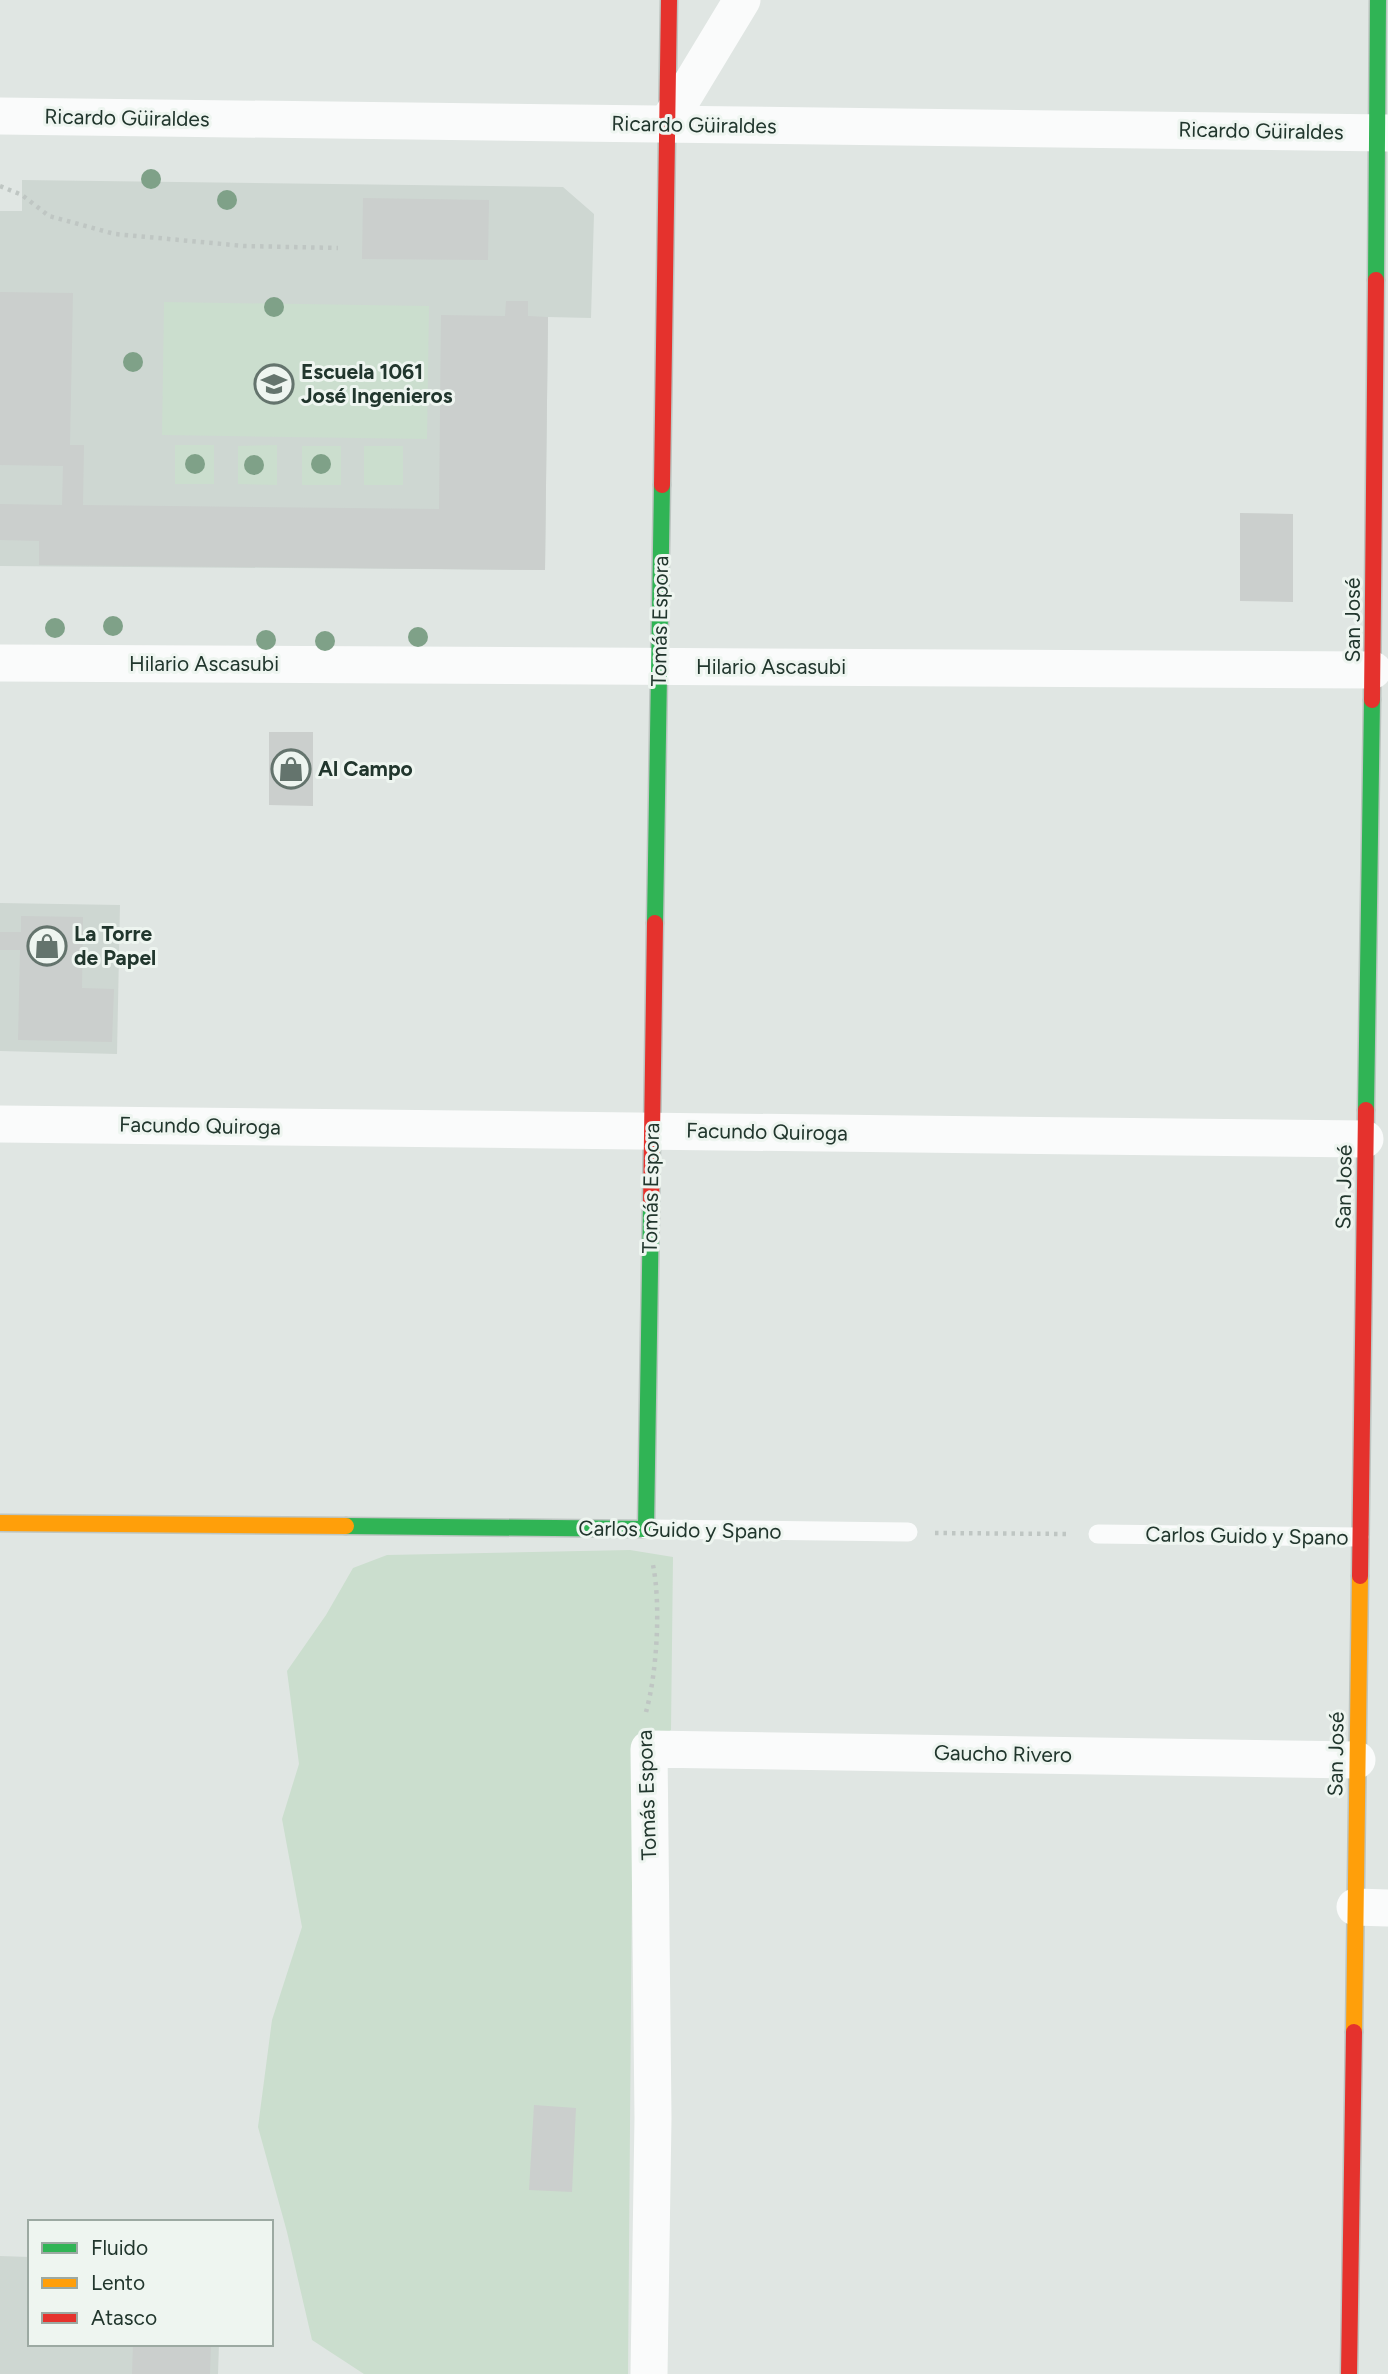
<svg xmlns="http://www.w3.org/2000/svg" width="1388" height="2374" font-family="Figtree,sans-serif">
<rect width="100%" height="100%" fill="#e0e6e3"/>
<g fill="#ced7d2">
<polygon points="22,180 563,187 594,214 591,318 548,317 545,570 0,566 0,211 22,211"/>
<polygon points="0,903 120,905 117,1054 0,1051"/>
<polygon points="0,2256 30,2257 30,2344 219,2344 218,2374 0,2374"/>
</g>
<g fill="#cbdece">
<polygon points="164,302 429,306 427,439 162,435"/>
<rect x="175" y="445" width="39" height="39"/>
<polygon points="277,445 277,485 238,484 238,446"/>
<rect x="302" y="446" width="39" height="39"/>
<rect x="364" y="446" width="39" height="39"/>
<polygon points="630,1550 673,1557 671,1730 633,1759 628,2374 364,2374 312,2340 287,2232 258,2127 272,2020 302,1927 282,1819 299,1764 287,1671 326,1615 353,1568 387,1555"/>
</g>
<g fill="#cbcfcd">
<polygon points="363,198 489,200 488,260 362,259"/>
<polygon points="0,292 73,293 70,445 84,445 83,505 439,509 441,315 505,316 506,301 528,301 528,316 548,317 545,570 39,565 39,541 0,540 0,504 62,505 63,466 0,465"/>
<polygon points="1240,513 1293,514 1293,602 1240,601"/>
<polygon points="269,732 313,732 313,806 269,805"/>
<polygon points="21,916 83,917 82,988 114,989 112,1042 18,1040 20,950 0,950 0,932 21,932"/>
<polygon points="534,2105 576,2108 572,2192 529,2190"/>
<polygon points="133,2344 211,2344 210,2374 132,2374"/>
</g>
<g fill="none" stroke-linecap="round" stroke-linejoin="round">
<g stroke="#bdc5c1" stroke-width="19">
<g id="fast">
<polyline points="1376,280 1378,0"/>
<polyline points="655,923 662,485"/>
<polyline points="1366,1110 1372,700"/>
<polyline points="346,1526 646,1529 651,1206"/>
</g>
</g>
<g stroke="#bdc5c1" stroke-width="19">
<g id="slow">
<polyline points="0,1523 346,1526"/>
<polyline points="1354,2032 1360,1576"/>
</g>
</g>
<g stroke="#bdc5c1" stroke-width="19">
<g id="jam">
<polyline points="662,485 669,0"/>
<polyline points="1372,700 1376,280"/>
<polyline points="651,1206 655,923"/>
<polyline points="1360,1576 1366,1110"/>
<polyline points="1349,2374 1354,2032"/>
</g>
</g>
<g stroke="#bfc6c3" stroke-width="4.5" stroke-dasharray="3.5 5" stroke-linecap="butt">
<polyline points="0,186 22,195 49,216 115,234 244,246 338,248"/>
<polyline points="935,1533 1069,1534"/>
<path d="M646,1712C657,1673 661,1604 653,1565"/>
</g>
<g stroke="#fafbfb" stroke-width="19">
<polyline points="646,1529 908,1532"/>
<polyline points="1098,1534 1359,1537"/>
</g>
<g stroke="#fafbfb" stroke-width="37">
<polyline points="0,116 1388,133"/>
<polyline points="667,124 742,0"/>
<polyline points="0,663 1373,670"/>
<polyline points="0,1124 1365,1139"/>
<polyline points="1355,1907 1388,1908"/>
<polyline points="649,2374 653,2118 649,1749 1357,1760"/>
</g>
<use href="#fast" stroke="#30b455" stroke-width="16"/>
<use href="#slow" stroke="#ff9f0a" stroke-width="16"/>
<use href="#jam" stroke="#e5322d" stroke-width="16"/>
</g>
<g fill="#7fa188">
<circle cx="151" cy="179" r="10"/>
<circle cx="227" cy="200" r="10"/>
<circle cx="274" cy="307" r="10"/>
<circle cx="133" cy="362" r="10"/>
<circle cx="195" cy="464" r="10"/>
<circle cx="321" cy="464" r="10"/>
<circle cx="254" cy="465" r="10"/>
<circle cx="113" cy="626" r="10"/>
<circle cx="55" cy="628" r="10"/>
<circle cx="418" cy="637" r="10"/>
<circle cx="266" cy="640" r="10"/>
<circle cx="325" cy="641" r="10"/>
</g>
<defs>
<g id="school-ring" transform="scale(2.0125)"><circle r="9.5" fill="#eef5f0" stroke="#64746d" stroke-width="1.5"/><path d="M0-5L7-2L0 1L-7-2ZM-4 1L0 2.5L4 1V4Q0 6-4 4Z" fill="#64746d"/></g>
<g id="shop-ring" transform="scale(2.0125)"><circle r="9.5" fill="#eef5f0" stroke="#64746d" stroke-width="1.5"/><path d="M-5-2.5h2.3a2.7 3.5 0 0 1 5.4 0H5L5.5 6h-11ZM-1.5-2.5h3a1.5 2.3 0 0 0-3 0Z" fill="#64746d"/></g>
</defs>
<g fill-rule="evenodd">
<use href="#school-ring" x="274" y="384"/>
<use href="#shop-ring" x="291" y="769"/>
<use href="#shop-ring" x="47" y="946"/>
</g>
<g text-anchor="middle" stroke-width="6" stroke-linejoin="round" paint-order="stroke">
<g font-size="21" fill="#21362d" stroke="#eef5f0">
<text transform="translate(127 118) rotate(1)" y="7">Ricardo Güiraldes</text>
<text transform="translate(694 125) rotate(1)" y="7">Ricardo Güiraldes</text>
<text transform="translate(1261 131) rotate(1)" y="7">Ricardo Güiraldes</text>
<text transform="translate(1353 620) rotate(-90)" y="7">San José</text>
<text transform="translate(660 621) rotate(-89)" y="7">Tomás Espora</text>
<text x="204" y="671">Hilario Ascasubi</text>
<text x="771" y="674">Hilario Ascasubi</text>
<text transform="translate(200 1126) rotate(1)" y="7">Facundo Quiroga</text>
<text transform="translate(767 1132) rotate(1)" y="7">Facundo Quiroga</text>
<text transform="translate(1344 1187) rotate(-89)" y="7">San José</text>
<text transform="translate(651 1188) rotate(-89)" y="7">Tomás Espora</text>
<text transform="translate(680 1530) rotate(1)" y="7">Carlos Guido y Spano</text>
<text transform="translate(1247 1536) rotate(1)" y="7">Carlos Guido y Spano</text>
<text transform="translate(1003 1754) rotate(1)" y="7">Gaucho Rivero</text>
<text transform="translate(1336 1754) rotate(-89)" y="7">San José</text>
<text transform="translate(647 1795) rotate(-92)" y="7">Tomás Espora</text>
</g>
<g font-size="21" font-weight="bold" fill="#21362d" stroke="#eef5f0" text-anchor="start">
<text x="301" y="379">Escuela 1061<tspan x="301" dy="24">José Ingenieros</tspan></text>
<text x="318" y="776">Al Campo</text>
<text x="74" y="941">La Torre<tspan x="74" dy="24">de Papel</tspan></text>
</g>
</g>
<rect x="28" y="2220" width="245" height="126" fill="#eef5f0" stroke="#9ca9a2" stroke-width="2"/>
<rect x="42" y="2243" width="35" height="10" fill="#30b455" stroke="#9ca9a2" stroke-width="2"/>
<text x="91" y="2255" font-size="21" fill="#21362d">Fluido</text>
<rect x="42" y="2278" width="35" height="10" fill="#ff9f0a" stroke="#9ca9a2" stroke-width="2"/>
<text x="91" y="2290" font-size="21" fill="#21362d">Lento</text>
<rect x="42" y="2313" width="35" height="10" fill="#e5322d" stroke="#9ca9a2" stroke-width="2"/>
<text x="91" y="2325" font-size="21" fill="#21362d">Atasco</text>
</svg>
